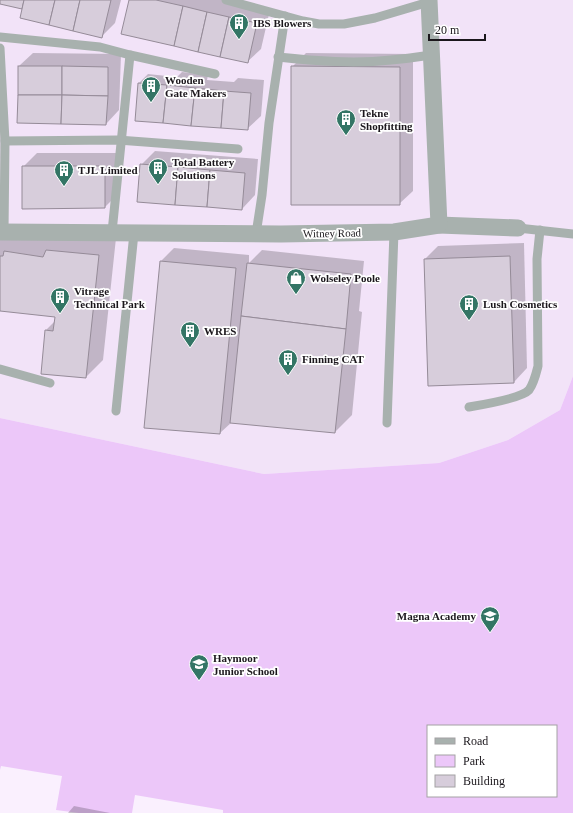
<svg xmlns="http://www.w3.org/2000/svg" width="573" height="813" font-family="'Times New Roman',serif">
<rect width="100%" height="100%" fill="#faf0fe"/>
<polygon fill="#f2e3f8" points="0,0 573,0 573,376 560,410 508,440 439,463 264,474 0,418"/>
<path fill="#ecc7f9" fill-rule="evenodd" d="M573,376V813H223V810L135,795L132,813H79L56,810L62,776L1,766L0,770V418L264,474L439,463L508,440L560,410ZM428,726H556V796H428Z"/>
<g fill="#0003">
<polygon points="0,0 121,0 115,23 102,36 23,8 0,3"/>
<polygon points="130,0 227,0 270,10 261,49 247,62"/>
<polygon points="0,49 1,49 0,187"/>
<polygon points="33,53 121,54 119,110 106,124 19,66"/>
<polygon points="306,53 413,54 413,191 399,204 292,67"/>
<polygon points="182,72 208,75 207,80 234,82 238,78 264,80 261,116 247,129 136,120 139,83 148,74 176,77 176,78"/>
<polygon points="155,151 258,159 255,195 242,209 141,165"/>
<polygon points="37,153 118,153 118,194 105,207 23,167"/>
<polygon points="0,236 116,238 103,360 86,377 46,330 55,321 56,316 0,310"/>
<polygon points="524,243 527,368 514,382 425,259 438,246"/>
<polygon points="174,248 249,255 249,263 262,250 364,261 359,311 362,312 352,415 335,432 232,422 220,433 145,427 161,261"/>
<polygon points="74,806 110,813 68,813"/>
</g>
<g fill="#d7cddb" stroke="#958b98">
<polygon points="0,0 24,0 22,9 0,4"/>
<polygon points="24,0 55,0 49,25 20,18"/>
<polygon points="55,0 80,0 73,31 49,25"/>
<polygon points="80,0 111,0 102,38 73,31"/>
<polygon points="129,0 156,0 183,6 174,46 121,34"/>
<polygon points="183,6 207,12 198,52 174,46"/>
<polygon points="207,12 229,17 220,57 198,52"/>
<polygon points="229,17 257,23 248,63 220,57"/>
<rect x="18" y="66" width="44" height="29"/>
<polygon points="62,66 108,67 108,96 62,95"/>
<polygon points="291,66 400,67 400,205 291,205"/>
<polygon points="138,83 167,85 163,123 135,121"/>
<polygon points="167,85 195,88 191,126 163,123"/>
<polygon points="195,88 224,91 221,128 191,126"/>
<polygon points="224,91 251,93 248,130 221,128"/>
<polygon points="18,95 62,95 61,124 17,123"/>
<polygon points="62,95 108,96 106,125 61,124"/>
<polygon points="140,164 178,167 175,205 137,202"/>
<polygon points="22,166 105,166 105,208 22,209"/>
<polygon points="178,167 210,170 207,207 175,205"/>
<polygon points="210,170 245,173 242,210 207,207"/>
<polygon points="46,250 99,255 86,378 41,374 45,330 53,331 55,317 0,311 0,256 3,256 4,251 43,257"/>
<polygon points="510,256 514,383 428,386 424,259"/>
<polygon points="160,261 236,268 220,434 144,428"/>
<polygon points="247,263 351,274 346,329 241,316"/>
<polygon points="241,316 346,329 335,433 230,423"/>
</g>
<g fill="none" stroke-linecap="round" stroke-linejoin="round">
<g stroke="#a8b1ae" stroke-width="9">
<polyline points="226,0 303,21 319,24 344,24 375,18 429,2"/>
<polyline points="0,37 100,47 130,55 215,74"/>
<polyline points="0,48 5,141 4,232"/>
<path d="M278,57C316,61 354,64 391,60C405,59 418,57 431,55"/>
<polyline points="5,141 118,140 238,149"/>
<polyline points="518,228 573,234"/>
<polyline points="112,232 130,55"/>
<polyline points="256,234 262,195 269,123 285,16"/>
<polyline points="0,369 50,383"/>
<path d="M469,407C481,405 522,398 529,390C534,383 536,374 538,366L537,259L540,230"/>
<polyline points="116,411 134,233"/>
<polyline points="387,423 394,232"/>
</g>
<g stroke="#a8b1ae" stroke-width="17">
<polyline points="439,225 518,228"/>
<polyline points="0,232 281,234 394,232 439,225 429,0"/>
</g>
</g>
<defs>
<g id="building-pin" transform="scale(1)"><path d="M0 17L-7.5 6A9.5 9.5 0 1 1 7.5 6Z" fill="#337565" stroke="#fff"/><path d="M-4-6H4V6H1V3H-1V6H-4ZM-2.5-4.3h1.7v1.8h-1.7ZM.8-4.3h1.7v1.8H.8ZM-2.5-1h1.7V.8h-1.7ZM.8-1h1.7V.8H.8Z" fill="#fff"/></g>
<g id="shop-pin" transform="scale(1)"><path d="M0 17L-7.5 6A9.5 9.5 0 1 1 7.5 6Z" fill="#337565" stroke="#fff"/><path d="M-5-2.5h2.3a2.7 3.5 0 0 1 5.4 0H5L5.5 6h-11ZM-1.5-2.5h3a1.5 2.3 0 0 0-3 0Z" fill="#fff"/></g>
<g id="school-pin" transform="scale(1)"><path d="M0 17L-7.5 6A9.5 9.5 0 1 1 7.5 6Z" fill="#337565" stroke="#fff"/><path d="M0-5L7-2L0 1L-7-2ZM-4 1L0 2.5L4 1V4Q0 6-4 4Z" fill="#fff"/></g>
</defs>
<g fill-rule="evenodd">
<use href="#building-pin" x="239" y="23"/>
<use href="#building-pin" x="151" y="86"/>
<use href="#building-pin" x="346" y="119"/>
<use href="#building-pin" x="158" y="168"/>
<use href="#building-pin" x="64" y="170"/>
<use href="#shop-pin" x="296" y="278"/>
<use href="#building-pin" x="60" y="297"/>
<use href="#building-pin" x="469" y="304"/>
<use href="#building-pin" x="190" y="331"/>
<use href="#building-pin" x="288" y="359"/>
<use href="#school-pin" x="490" y="616"/>
<use href="#school-pin" x="199" y="664"/>
</g>
<g text-anchor="middle" stroke-width="3.5" stroke-linejoin="round" paint-order="stroke">
<g font-size="11" font-weight="bold" fill="#1b171c" stroke="#fff" text-anchor="start">
<text x="253" y="27">IBS Blowers</text>
<text x="165" y="84">Wooden<tspan x="165" dy="13">Gate Makers</tspan></text>
<text x="360" y="117">Tekne<tspan x="360" dy="13">Shopfitting</tspan></text>
<text x="172" y="166">Total Battery<tspan x="172" dy="13">Solutions</tspan></text>
<text x="78" y="174">TJL Limited</text>
<text x="310" y="282">Wolseley Poole</text>
<text x="74" y="295">Vitrage<tspan x="74" dy="13">Technical Park</tspan></text>
<text x="483" y="308">Lush Cosmetics</text>
<text x="204" y="335">WRES</text>
<text x="302" y="363">Finning CAT</text>
<text x="476" y="620" text-anchor="end">Magna Academy</text>
<text x="213" y="662">Haymoor<tspan x="213" dy="13">Junior School</tspan></text>
</g>
<g font-size="11" fill="#1b171c" stroke="#fff">
<text transform="translate(332 233) rotate(-1)" y="4">Witney Road</text>
</g>
</g>
<rect x="427" y="725" width="130" height="72" fill="#ffffff" stroke="#a4a2a4"/>
<rect x="435" y="738" width="20" height="6" fill="#a8b1ae" stroke="#a4a2a4"/>
<text x="463" y="745" font-size="12" fill="#1b171c">Road</text>
<rect x="435" y="755" width="20" height="12" fill="#ecc7f9" stroke="#a4a2a4"/>
<text x="463" y="765" font-size="12" fill="#1b171c">Park</text>
<rect x="435" y="775" width="20" height="12" fill="#d7cddb" stroke="#a4a2a4"/>
<text x="463" y="785" font-size="12" fill="#1b171c">Building</text>
<path d="M429 34v6h56v-6" fill="none" stroke="#1b171c" stroke-width="2"/>
<text x="435" y="34" font-size="12" fill="#1b171c" stroke="#ffffff" stroke-width="3" paint-order="stroke">20 m</text>
</svg>
